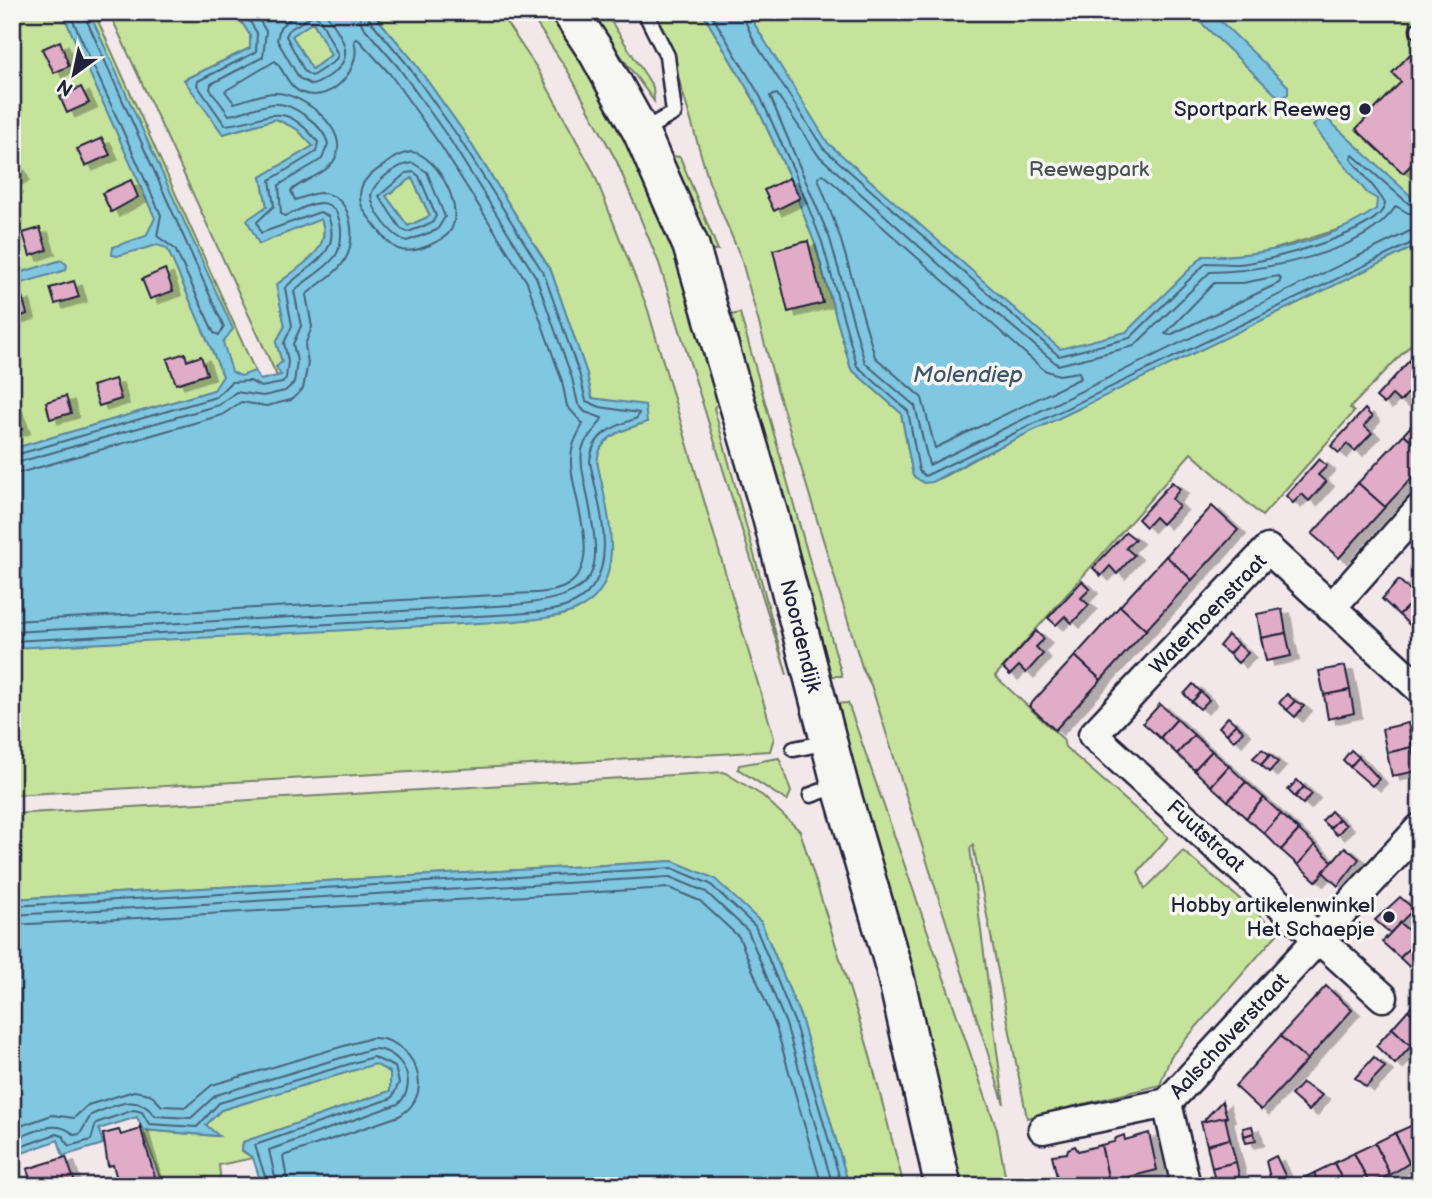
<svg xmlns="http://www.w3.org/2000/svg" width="1432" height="1198" font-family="'Balsamiq Sans',sans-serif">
<defs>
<filter id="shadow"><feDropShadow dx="8" dy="4.5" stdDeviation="0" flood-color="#0004"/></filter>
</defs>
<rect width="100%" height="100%" fill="#f2e7e9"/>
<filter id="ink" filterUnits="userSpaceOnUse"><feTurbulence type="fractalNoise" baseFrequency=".0143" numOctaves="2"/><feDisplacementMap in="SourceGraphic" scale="14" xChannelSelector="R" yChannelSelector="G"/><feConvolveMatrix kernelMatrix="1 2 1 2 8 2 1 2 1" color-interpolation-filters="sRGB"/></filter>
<g filter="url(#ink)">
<g fill="#c6e39b" stroke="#74826b" stroke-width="2">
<polygon points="12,12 94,12 255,371 214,390 12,449"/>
<path d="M109,12H235L250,35V48L185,79L223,134L276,119L297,129L313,146L261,177L267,206L259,244L321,218C333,252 300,266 277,285L285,326L276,342L282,362L281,375L277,376Z"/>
<path d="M372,12H499L537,68L593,171L647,307L774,738L770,751L12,795V648L559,616L577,610L611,550L597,461C600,434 624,430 646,422L592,398L587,374L551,271L463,131L411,58Z"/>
<path d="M529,12H554C601,83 641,161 672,240C691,291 704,346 721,399L714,408L787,675L659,263L617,162L569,73Z"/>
<polygon points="589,12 605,12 653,87 654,101"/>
<path d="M651,12H702L754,100L788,174L815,244L851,369L901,413L913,476C934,489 954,470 974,459L1420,244V335L1350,408L1354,412L1262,516L1191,453L995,676L1063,739L1065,747L1168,837L1138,872L1145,889L1183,851L1279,932L1171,1056L1160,1085L1027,1118L973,845L970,848L1004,1104L871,685L863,670L777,389L741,258L709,182L677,73Z"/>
<polygon points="739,12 1190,12 1277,95 1210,12 1420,12 1420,197 1395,212 1269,251 1133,336 1061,355 808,132"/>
<polygon points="313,21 331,55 312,70 292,36"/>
<polygon points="671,156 680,157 718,250 709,250"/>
<polygon points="412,178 430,216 408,226 386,196"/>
<polygon points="740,313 842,676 831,676 727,316"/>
<polygon points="848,703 997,1130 1007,1186 955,1186 834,704"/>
<polygon points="779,758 791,792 787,801 738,769 739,765"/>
<polygon points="724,772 763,796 800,831 868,1048 904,1186 849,1186 801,1018 761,922 673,861 12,899 12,814"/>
<polygon points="375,1064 390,1072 390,1091 243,1142 242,1151 253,1158 219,1165 221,1184 163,1186 143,1130 216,1136 206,1125 221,1110"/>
</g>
<g fill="#80c7e1" stroke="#5a859f" stroke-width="2" fill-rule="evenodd">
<path d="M62,12H89L233,329L223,342L232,372L241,376L255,371L260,380L281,375L276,367L282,362L276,342L285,326L276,285C298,267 334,250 321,219L259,244L247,220L267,206L261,177L313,146L297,129L276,119L223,134L184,80L250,48V35L235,12H372L411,58L463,131L551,271L587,374L592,398L645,405L647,422C625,430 600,434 597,461C606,507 633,588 574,611C556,618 535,619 516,621L12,648V449L214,390L223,376L167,248L157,245L117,256L112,255L113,247L146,236L155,218ZM313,22L331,55L312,69L292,36ZM412,178L430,216L408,226L386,196Z"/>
<path d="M702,12H747L828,143L1060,349L1126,332L1203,256C1259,257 1330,242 1376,209L1377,199L1367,193L1313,126L1323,115L1413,198L1420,197V244L974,459L932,482L924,483L913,476L901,413L851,369L815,244L788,174L754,100Z"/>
<polygon points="1190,12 1211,12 1288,86 1288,94 1283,97 1275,94"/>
<polygon points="62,260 67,265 66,270 12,286 12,275"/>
<polygon points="673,861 714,878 761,922 801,1018 849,1186 262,1186 253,1158 242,1150 243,1142 390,1091 390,1072 375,1064 221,1110 206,1125 219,1136 143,1130 137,1117 99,1129 103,1144 63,1156 58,1140 17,1155 15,1167 12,1168 12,899"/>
</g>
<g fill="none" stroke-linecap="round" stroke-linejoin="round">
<g stroke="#48647d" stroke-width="2">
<polyline points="69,12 161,215 157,236 175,249 214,333 219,335 224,327 83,12"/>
<path d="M298,12L280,27L277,40L299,78L312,85C321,83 325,79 332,74C358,55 340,34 325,12"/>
<polyline points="710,12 760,96 794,171 822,242 857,366 908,411 919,471 925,476 1420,239"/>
<path d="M741,12L754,41L823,148L1059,356L1130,338L1206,263C1217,263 1228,264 1239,264C1267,262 1381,232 1385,204C1384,198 1357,167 1351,159L1353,155L1409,204H1420"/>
<polygon points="313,15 320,19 338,55 335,61 312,76 305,72 286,36 289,30"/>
<path d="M412,152C438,155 468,213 448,234C443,239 436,242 430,245C399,259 391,247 373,223C365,213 357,203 361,189C364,178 374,172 383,166C392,159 400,153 412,152Z"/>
<path d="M413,163L427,172L445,217L437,230L407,241C392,237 372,211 371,195C375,180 398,164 413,163Z"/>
<polygon points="414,172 419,176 436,216 432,223 408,232 401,229 379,196 406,173"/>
<polygon points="823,174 1044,370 1059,375 1079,372 1081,378 935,448 922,398 875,357 840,237 818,178"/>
<path d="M1420,213H1408L1396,206C1366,254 1263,271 1210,272L1134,346L1058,365L952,276L818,155L777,94L770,96L830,239L865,363L915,406L929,465L1410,231L1420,230"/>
<polygon points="1278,276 1281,279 1279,283 1170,335 1165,334 1214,283 1243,283"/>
<path d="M12,456L216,397L231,382L250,381L261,387L282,383L286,378L288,361L284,343L292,326L285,288C308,264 343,255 328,216L320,212L261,233L257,222L274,206L270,180L316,152L318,142C280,96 271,121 225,125L197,85L198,81L256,52L257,33L244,12"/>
<path d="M12,464L219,405L236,392L263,396L285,391L294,383L297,361L293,344L301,326L294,291C306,279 327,269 336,255C345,240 343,205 322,203C310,202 296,212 285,216L281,214L279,185L322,159L328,144C324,126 292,101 272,104C258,106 244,113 229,115L210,89L211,84L263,57L266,31L254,12"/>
<path d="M12,475L222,415L241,402L266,406L291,400L303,389L308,363L305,345L312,327L306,295C318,283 338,274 346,258C357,237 352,194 321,193C312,193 303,198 295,200L291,191C303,179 326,175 335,159C351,130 303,94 277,93C263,92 248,100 234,103L225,91L275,61C285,71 288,88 303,93C332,104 363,67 354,41L357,38L390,74L441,146L527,282L562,381L567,406L583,424C577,436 571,445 571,459C569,493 606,564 566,586C551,594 530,593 513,594L12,621"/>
<path d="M12,632L514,605C603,595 603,575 587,493C584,478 580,464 582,450C585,436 598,429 602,418L585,412L578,404L572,378L536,277L450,140L399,68L362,25L358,12"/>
<path d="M12,641L515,614C534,612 557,612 574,603C624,577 598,504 590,462C592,433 613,427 637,418L639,413L600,407L586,401L580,376L544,274L457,135L406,63L369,19L367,12"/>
<polyline points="12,906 672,868 710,884 755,926 794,1021 842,1186"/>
<polyline points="12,915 670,877 706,892 748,931 786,1024 833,1186"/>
<polyline points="12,925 669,888 700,901 739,937 776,1027 822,1186"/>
<path d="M12,1129L52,1115L74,1118L88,1105L134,1091L150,1094L162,1106L186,1107L212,1085L371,1038C413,1036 439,1094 399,1116L283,1156L288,1186"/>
<path d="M12,1140C33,1133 57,1117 74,1135L80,1134L91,1115C115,1105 138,1092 155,1116L191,1118L216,1095L371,1049C400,1047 421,1083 398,1104L269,1150L277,1186"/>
<polyline points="12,1150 56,1134 63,1136 69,1146 91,1140 96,1123 134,1110 142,1112 149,1124 197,1127 219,1103 373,1057 395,1067 399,1083 392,1098 255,1145 268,1186"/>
</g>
</g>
<g fill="#e0acc7" stroke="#22223b" stroke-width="2" filter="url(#shadow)">
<polygon points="60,41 69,66 54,73 42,49"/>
<polygon points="1420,44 1420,156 1403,173 1356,129 1401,82 1392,73"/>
<polygon points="81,87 89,103 67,113 60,97"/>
<polygon points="102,138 110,155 85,166 77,149"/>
<polygon points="17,166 21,176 12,181 12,168"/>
<polygon points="789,178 800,198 774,211 764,190"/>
<polygon points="131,180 138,197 111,212 102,193"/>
<polygon points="40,228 47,250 30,256 23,233"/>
<polygon points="808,241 823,303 788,312 773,250"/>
<polygon points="165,269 173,291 150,299 142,279"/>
<polygon points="74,281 79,297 55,304 50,288"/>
<polygon points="22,296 27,314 12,319 12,299"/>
<polygon points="185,353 187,361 201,356 207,374 176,384 167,359"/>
<polygon points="1410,360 1418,367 1409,376 1417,383 1400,402 1392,395 1384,404 1376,397"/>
<polygon points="115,379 121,399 99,406 92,386"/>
<polygon points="66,396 71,413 50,419 46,402"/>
<polygon points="12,401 22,429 12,432"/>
<polygon points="1365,409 1372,417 1364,426 1372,433 1355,451 1347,444 1339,453 1331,446"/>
<polygon points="1420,416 1420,449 1404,434"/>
<polygon points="1404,434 1420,449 1420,469 1385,507 1358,483"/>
<polygon points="1319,459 1327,466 1318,475 1326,482 1309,501 1302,494 1293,503 1286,496"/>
<polygon points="1172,482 1180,489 1172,499 1179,506 1162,524 1155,517 1146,527 1138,519"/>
<polygon points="1358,483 1385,507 1339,558 1312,534"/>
<polygon points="1212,506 1238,530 1192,580 1166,556"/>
<polygon points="1126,532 1135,539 1126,548 1134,555 1117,574 1110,566 1101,576 1093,568"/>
<polygon points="1166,556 1192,580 1146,630 1120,606"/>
<polygon points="1399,580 1417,597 1399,615 1382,599"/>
<polygon points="1082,581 1090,589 1081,598 1089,605 1072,623 1065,616 1056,625 1048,618"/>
<polygon points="1417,597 1420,599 1420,628 1416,631 1399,615"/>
<polygon points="1120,606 1146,630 1101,680 1075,656"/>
<polygon points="1282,609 1286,633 1261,638 1257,614"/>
<polygon points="1036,631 1044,639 1036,647 1043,654 1026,673 1019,666 1010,675 1003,668"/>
<polygon points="1286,633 1291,656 1266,661 1261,638"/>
<polygon points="1228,635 1238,644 1229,654 1219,646"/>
<polygon points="1238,644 1248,653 1238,663 1229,654"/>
<polygon points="1075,656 1101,680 1055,730 1029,706"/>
<polygon points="1345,666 1350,690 1324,695 1319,671"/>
<polygon points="1193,684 1201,692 1192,702 1184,694"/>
<polygon points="1350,690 1354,713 1328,719 1324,695"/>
<polygon points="1201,692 1209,700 1200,709 1192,702"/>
<polygon points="1287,694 1295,701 1287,710 1279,703"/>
<polygon points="1295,701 1304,706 1295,717 1287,710"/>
<polygon points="1160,704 1177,719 1160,738 1143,723"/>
<polygon points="1228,717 1236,724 1227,734 1219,727"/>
<polygon points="1177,719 1194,735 1177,754 1160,738"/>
<polygon points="1408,723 1412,747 1387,753 1382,729"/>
<polygon points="1236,724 1243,731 1234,741 1227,734"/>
<polygon points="1194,735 1212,751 1194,770 1177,754"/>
<polygon points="1412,747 1417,771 1392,776 1387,753"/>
<polygon points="1262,749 1270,755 1261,765 1253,758"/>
<polygon points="1351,750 1359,757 1350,767 1343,760"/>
<polygon points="1212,751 1229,766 1211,786 1194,770"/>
<polygon points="1270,755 1278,762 1269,772 1261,765"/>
<polygon points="1359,757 1379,779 1372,786 1350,767"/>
<polygon points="1229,766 1246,782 1228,801 1211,786"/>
<polygon points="1297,780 1304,787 1295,797 1288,790"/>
<polygon points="1246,782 1264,798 1246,818 1228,801"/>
<polygon points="1304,787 1312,794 1303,804 1295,797"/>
<polygon points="1264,798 1281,814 1264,833 1246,818"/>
<polygon points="1331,811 1339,819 1330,828 1322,821"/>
<polygon points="1281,814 1299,830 1281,850 1264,833"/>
<polygon points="1339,819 1346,825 1337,835 1330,828"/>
<polygon points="1299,830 1315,845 1298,865 1281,850"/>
<polygon points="1315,845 1333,862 1316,881 1298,865"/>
<polygon points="1345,847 1359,859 1338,886 1323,872"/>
<polygon points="1420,883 1420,903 1410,894"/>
<polygon points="1400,897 1414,909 1390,933 1375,920"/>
<polygon points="1400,923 1418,939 1400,958 1382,942"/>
<polygon points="1418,939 1420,971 1417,974 1400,958"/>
<polygon points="1326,986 1352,1010 1307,1060 1280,1036"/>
<polygon points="1420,998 1420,1021 1408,1010"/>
<polygon points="1408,1010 1420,1021 1420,1036 1411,1046 1392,1028"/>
<polygon points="1392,1028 1411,1046 1395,1064 1376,1046"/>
<polygon points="1280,1036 1307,1060 1261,1110 1235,1086"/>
<polygon points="1374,1057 1385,1067 1366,1087 1355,1078"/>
<polygon points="1302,1083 1322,1095 1309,1111 1291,1095"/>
<polygon points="1222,1101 1227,1117 1205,1122 1205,1119"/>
<polygon points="1225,1117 1230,1139 1207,1145 1201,1122"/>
<polygon points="1415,1124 1420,1133 1420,1158 1409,1163 1395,1133"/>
<polygon points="140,1126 157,1184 119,1186 113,1165 108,1166 103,1134 119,1130 121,1135 138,1130"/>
<polygon points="1252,1126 1254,1133 1244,1136 1243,1128"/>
<polygon points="1149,1133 1157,1170 1109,1182 1101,1145 1114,1142 1116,1138 1124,1135 1125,1140"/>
<polygon points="1254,1133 1256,1141 1246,1143 1244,1136"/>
<polygon points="1395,1133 1409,1163 1390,1175 1375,1143"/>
<polygon points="1230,1139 1236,1162 1212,1168 1207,1145"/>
<polygon points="1375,1143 1390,1175 1369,1183 1354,1153"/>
<polygon points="1101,1145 1109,1182 1091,1186 1059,1186 1052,1155 1067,1153 1068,1149 1075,1146 1078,1151"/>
<polygon points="1354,1153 1369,1183 1345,1186 1334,1163"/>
<polygon points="1276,1156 1290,1186 1272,1186 1266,1161"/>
<polygon points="66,1157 76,1186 32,1186 27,1169"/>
<polygon points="1236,1162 1241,1184 1216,1186 1212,1168"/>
<polygon points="1334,1163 1345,1186 1320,1186 1314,1173"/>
<polygon points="1314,1173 1320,1186 1295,1186 1293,1183"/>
</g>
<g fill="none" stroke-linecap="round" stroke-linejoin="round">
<g stroke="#22223b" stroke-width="19">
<g id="service">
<polyline points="1418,30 1420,31"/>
<polyline points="642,131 674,113 667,56 645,12"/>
<polyline points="794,749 829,742"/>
<polyline points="811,795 839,785"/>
</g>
</g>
<g stroke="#22223b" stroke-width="33">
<g id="minor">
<polyline points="1331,608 1420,508"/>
<polyline points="1383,997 1093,735 1268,549 1420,689"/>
<polyline points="1167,1103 1186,1186"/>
<polyline points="1043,1129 1167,1103 1420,828"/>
</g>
</g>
<g stroke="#22223b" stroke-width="40">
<polyline id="tertiary" points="570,12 597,53 641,132 691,246 770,515 840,785 894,969 943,1186"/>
</g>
<use href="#service" stroke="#f6f6f2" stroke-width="14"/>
<use href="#minor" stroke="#f6f6f2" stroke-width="28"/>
<use href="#tertiary" stroke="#f6f6f2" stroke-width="35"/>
</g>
</g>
<g fill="#22223b" stroke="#f6f6f2" stroke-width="2.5">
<circle cx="1365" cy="109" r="7"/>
<circle cx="1389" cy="917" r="7"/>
</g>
<g text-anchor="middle" stroke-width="7" stroke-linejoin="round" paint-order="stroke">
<g font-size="21" fill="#22223b" stroke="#f6f6f2" text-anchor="end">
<text x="1351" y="116">Sportpark Reeweg</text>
<text x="1375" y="912">Hobby artikelenwinkel<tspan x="1375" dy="24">Het Schaepje</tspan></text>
</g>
<g font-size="21" fill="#4b5253" stroke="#f6f6f2">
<text x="1089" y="176">Reewegpark</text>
</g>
<g font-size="21" fill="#22223b" stroke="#f6f6f2">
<text transform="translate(1208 614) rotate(-46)" y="7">Waterhoenstraat</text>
<text transform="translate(801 636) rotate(76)" y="7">Noordendijk</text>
<text transform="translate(1206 836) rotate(42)" y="7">Fuutstraat</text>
<text transform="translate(1229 1036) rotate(-47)" y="7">Aalscholverstraat</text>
</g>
<g font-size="23" font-style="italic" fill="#3e546d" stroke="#f6f6f2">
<text x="968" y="382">Molendiep</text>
</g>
</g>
<rect width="1432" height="1198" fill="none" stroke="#f6f6f2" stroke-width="42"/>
<rect x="21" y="21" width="1390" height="1156" fill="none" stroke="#22223b" stroke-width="2.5" filter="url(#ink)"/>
<g transform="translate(74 74) rotate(213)" stroke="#f6f6f2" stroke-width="5" paint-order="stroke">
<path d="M0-5L12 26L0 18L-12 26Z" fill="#22223b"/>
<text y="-10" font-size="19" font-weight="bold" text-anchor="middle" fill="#22223b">N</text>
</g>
</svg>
